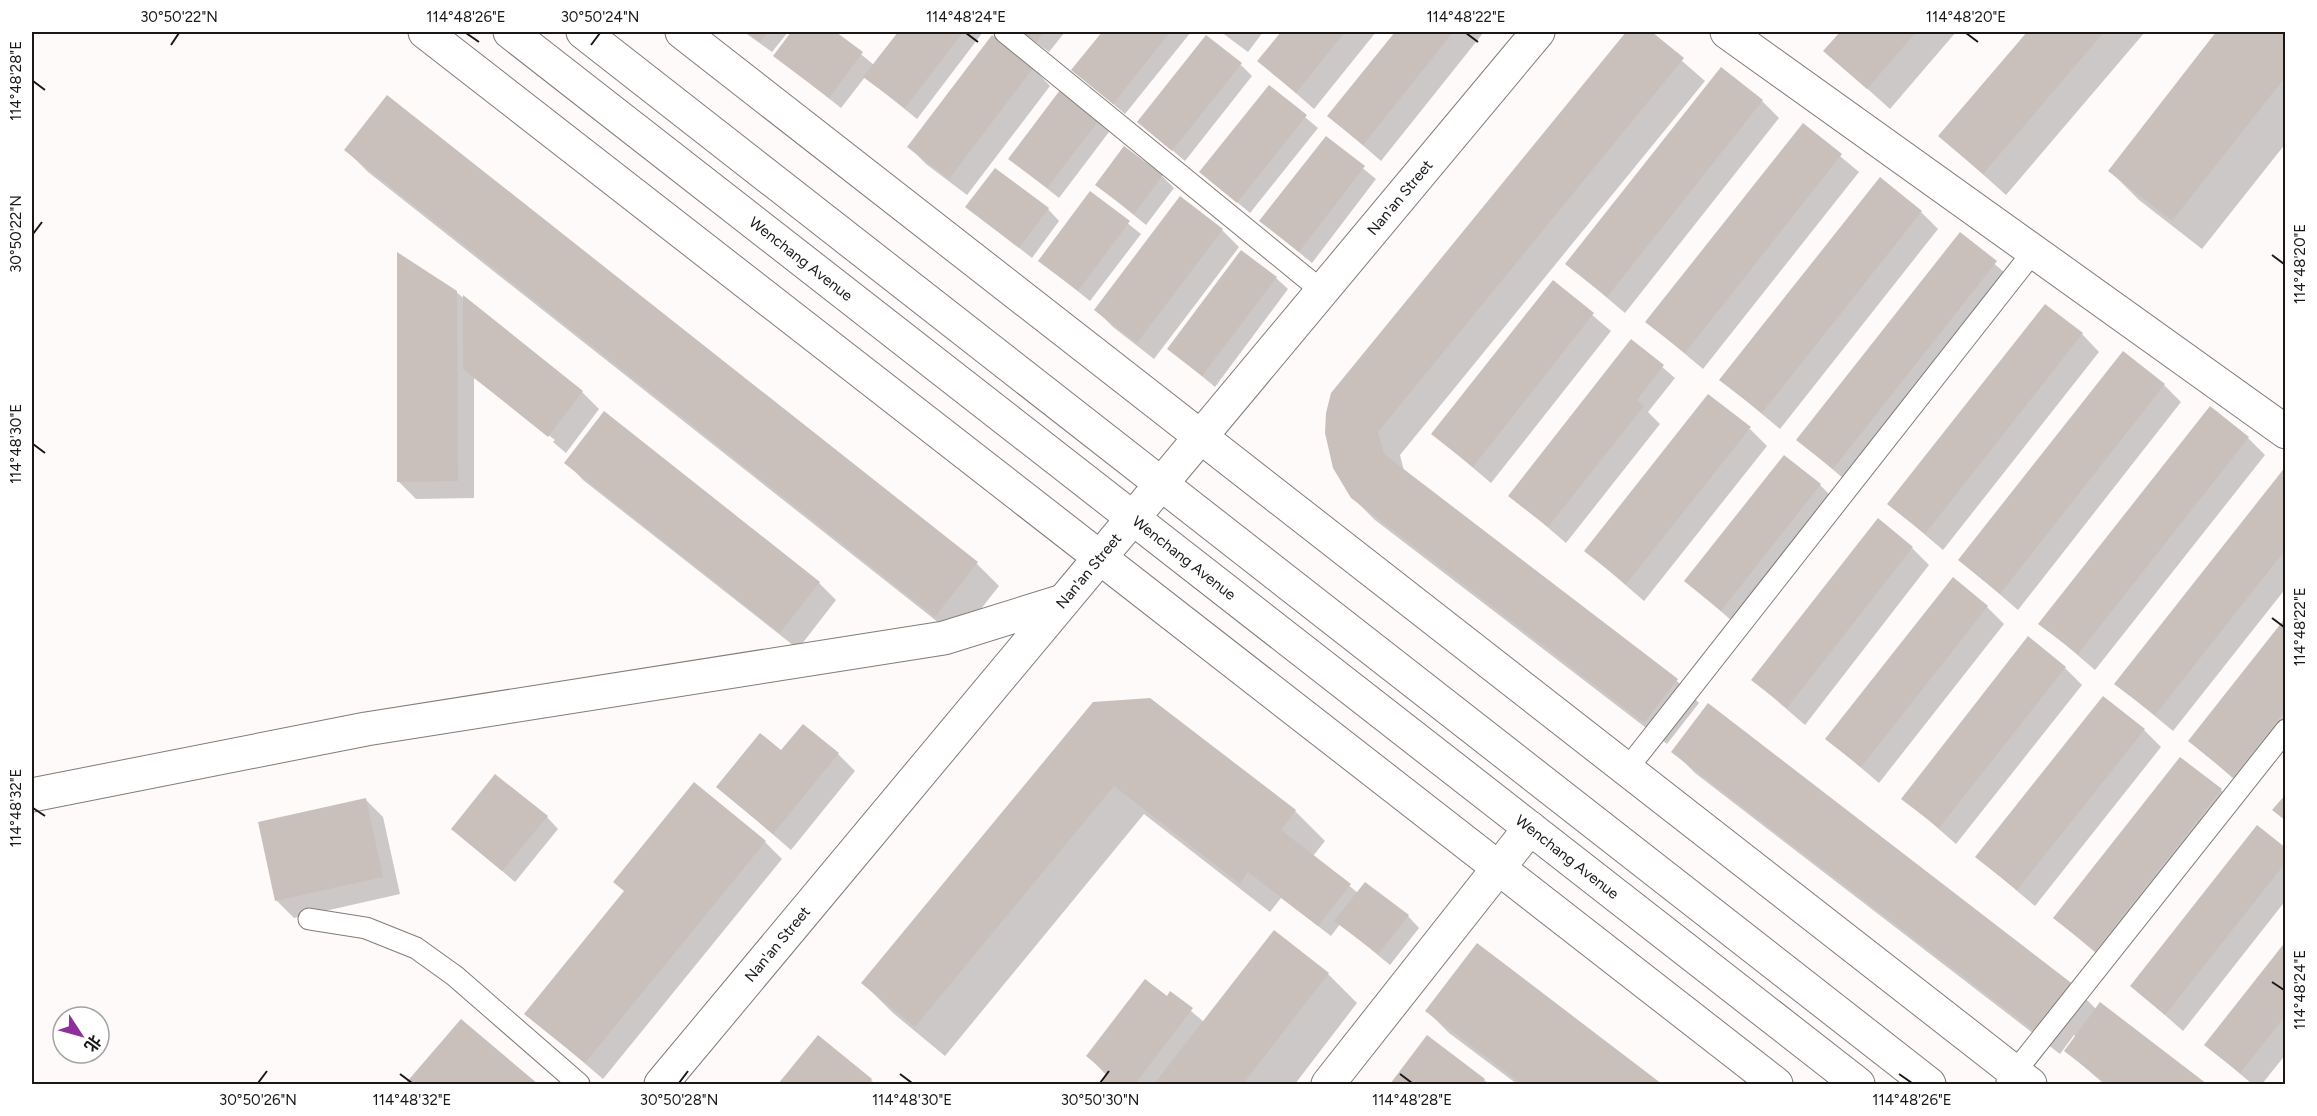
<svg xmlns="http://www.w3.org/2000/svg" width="2317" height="1116" font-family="Figtree,'Noto Sans SC',sans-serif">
<rect width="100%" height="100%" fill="#fefaf9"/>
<g fill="#0003">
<polygon points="744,32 788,32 772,52"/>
<polygon points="793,32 834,32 874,65 900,32 983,32 917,119 865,77 841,108 775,56"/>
<polygon points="1022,32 1065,32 1049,52"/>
<polygon points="1104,32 1191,32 1125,114 1073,70"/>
<polygon points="1221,32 1263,32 1248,52"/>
<polygon points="1282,32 1376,32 1314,109 1259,61"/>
<polygon points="1397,32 1484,32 1381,161 1329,116"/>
<polygon points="1628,32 1649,32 1705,81 1400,455 1404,471 1677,681 1699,703 1667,744 1375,520 1352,497 1332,394"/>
<polygon points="1842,32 1956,32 1890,109 1825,51"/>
<polygon points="2029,32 2145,32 2006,195 1940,136"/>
<polygon points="2218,32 2286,32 2286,143 2202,249 2139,200 2110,171"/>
<polygon points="1241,65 1252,76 1185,161 1139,122"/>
<polygon points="1033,68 1050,86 967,195 926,164 909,147"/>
<polygon points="1269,87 1318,128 1250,213 1201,172"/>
<polygon points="1762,101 1779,118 1625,313 1567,264"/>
<polygon points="1098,121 1109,132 1059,198 1010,159"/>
<polygon points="1803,125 1859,172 1703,369 1647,322"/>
<polygon points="1326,138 1376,179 1312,263 1261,221"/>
<polygon points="346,150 977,564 999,586 958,638 368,172"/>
<polygon points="1162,176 1174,188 1146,225 1097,185"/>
<polygon points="1091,194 1141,234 1090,301 1040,261"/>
<polygon points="967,207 1048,209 1059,221 1032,258"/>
<polygon points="1921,212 1938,229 1780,429 1721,380"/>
<polygon points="1222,230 1239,247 1154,359 1113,327 1096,310"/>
<polygon points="1960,234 2013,280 1851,485 1798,440"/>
<polygon points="1276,278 1288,289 1215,387 1169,349"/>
<polygon points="1553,282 1611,331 1491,483 1433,434"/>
<polygon points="456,292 582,392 599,409 566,453 553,442 555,440 474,378 474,498 416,499 399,482"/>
<polygon points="2082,334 2099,352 1943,550 1889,504"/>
<polygon points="1632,341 1675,378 1648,412 1660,424 1566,543 1510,495"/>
<polygon points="2164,385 2181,402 2018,610 1960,560"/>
<polygon points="604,413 819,583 836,600 798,649 583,480 566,462"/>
<polygon points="1750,429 1767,446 1644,601 1586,551"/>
<polygon points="2248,438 2265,455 2095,670 2040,623"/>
<polygon points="2286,469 2286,588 2173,731 2116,684"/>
<polygon points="1820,485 1837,502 1739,627 1686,581"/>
<polygon points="1912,548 1929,565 1805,725 1753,680"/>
<polygon points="1987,607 2004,624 1879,783 1827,739"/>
<polygon points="2286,620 2286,748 2250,793 2190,741"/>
<polygon points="2065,668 2082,685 1956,844 1903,798"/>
<polygon points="1150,699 1295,811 1325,841 1313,856 1358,893 1408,916 1419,928 1390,965 1340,924 1331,936 1281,898 1270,912 1144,814 945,1056 893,1013 863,983"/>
<polygon points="2144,730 2161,747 2035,906 1977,857"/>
<polygon points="1673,751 2073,986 2097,1010 2101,1004 2205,1084 2104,1084 2066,1051 2076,1037 2074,1035 2060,1054 1695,773"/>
<polygon points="781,753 838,754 855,771 791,850 718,787"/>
<polygon points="2180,759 2221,790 2238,808 2112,967 2055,918"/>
<polygon points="365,799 383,817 400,894 294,918 277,901 260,823"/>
<polygon points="547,817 558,829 515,882 453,829"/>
<polygon points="765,842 782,859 603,1079 526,1013"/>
<polygon points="2286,849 2286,900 2183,1031 2132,986"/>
<polygon points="2286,943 2286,1054 2262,1084 2252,1084 2206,1045"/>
<polygon points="1477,945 1660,1084 1517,1084 1449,1033 1427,1011"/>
<polygon points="1328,974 1357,1003 1295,1084 1108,1084 1104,1081 1107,1076 1088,1056 1171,994 1204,1022"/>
<polygon points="461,1021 536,1084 407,1084"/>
<polygon points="819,1037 871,1080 875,1084 780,1084"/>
<polygon points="1428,1037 1484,1080 1489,1084 1392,1084"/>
</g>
<g fill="#c9c0bc">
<polygon points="746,32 767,32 760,42"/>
<polygon points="791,32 836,32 863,52 829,98 773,56"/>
<polygon points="898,32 963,32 905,108 863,77"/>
<polygon points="1023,32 1044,32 1036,42"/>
<polygon points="1102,32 1170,32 1113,104 1071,70"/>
<polygon points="1281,32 1345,32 1296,93 1257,61"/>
<polygon points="1395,32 1453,32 1363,145 1327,116"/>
<polygon points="1626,32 1652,32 1684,58 1378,432 1384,454 1678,679 1644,723 1351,498 1333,468 1325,433 1326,413 1331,393"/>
<polygon points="1840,32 1916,32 1867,89 1823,51"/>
<polygon points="2027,32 2104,32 1983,174 1938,136"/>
<polygon points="2216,32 2286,32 2286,76 2172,221 2108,171"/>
<polygon points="992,35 1034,67 949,179 907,147"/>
<polygon points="1206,35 1242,63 1172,151 1137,122"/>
<polygon points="1721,67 1763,100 1607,297 1565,264"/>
<polygon points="1269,85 1307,115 1237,203 1199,172"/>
<polygon points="1060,90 1099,120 1047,188 1008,159"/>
<polygon points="387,95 978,562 935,617 344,150"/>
<polygon points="1803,123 1842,154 1685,353 1645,322"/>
<polygon points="1326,136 1365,166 1299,252 1259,221"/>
<polygon points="1124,146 1163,175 1134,214 1095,185"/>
<polygon points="995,168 1049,208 1019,248 965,207"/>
<polygon points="1880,177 1922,211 1762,413 1719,380"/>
<polygon points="1090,191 1130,221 1078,291 1038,261"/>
<polygon points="1180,196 1223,229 1137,343 1094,310"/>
<polygon points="1960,232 1997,261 1833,469 1796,440"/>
<polygon points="1241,250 1277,277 1202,376 1167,349"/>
<polygon points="397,252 457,291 458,481 397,482"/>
<polygon points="1553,280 1594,313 1473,467 1431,434"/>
<polygon points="463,295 583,391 548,437 463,369"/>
<polygon points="2045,304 2083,333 1925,534 1887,504"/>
<polygon points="1631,339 1664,365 1637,400 1644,406 1548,527 1508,496"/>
<polygon points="2123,351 2165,384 2000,594 1958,560"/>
<polygon points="1708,394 1751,427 1626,584 1584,551"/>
<polygon points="2210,406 2249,437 2078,654 2038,624"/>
<polygon points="604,411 820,582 780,633 564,463"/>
<polygon points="1784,455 1821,484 1721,611 1684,581"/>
<polygon points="2286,466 2286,549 2155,715 2114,684"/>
<polygon points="1878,518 1913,547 1787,708 1751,680"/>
<polygon points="1953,577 1988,606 1861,767 1825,739"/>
<polygon points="2286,617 2286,709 2233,777 2188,741"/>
<polygon points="2028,636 2066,667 1939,828 1901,799"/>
<polygon points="2103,696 2145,729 2017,890 1975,857"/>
<polygon points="1150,698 1296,810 1281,830 1351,884 1318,926 1248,872 1240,884 1114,786 915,1027 861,983 1093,702"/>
<polygon points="1708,703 2074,985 2037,1033 1671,752"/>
<polygon points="803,724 839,753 773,834 716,787 760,733 781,750"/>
<polygon points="2180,757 2222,789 2095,951 2053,918"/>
<polygon points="495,774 548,816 502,871 451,829"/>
<polygon points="694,782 766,841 585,1063 524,1014 624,891 613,882"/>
<polygon points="2286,794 2286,821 2272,810"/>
<polygon points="366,798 383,877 275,901 258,822"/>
<polygon points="2257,825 2286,848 2286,862 2165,1015 2130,986"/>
<polygon points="1365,882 1409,915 1378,954 1334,921"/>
<polygon points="1274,930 1329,973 1243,1084 1154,1084"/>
<polygon points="2286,941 2286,1015 2240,1073 2204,1045"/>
<polygon points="1477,943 1662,1084 1522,1084 1425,1011"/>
<polygon points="1145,979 1167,996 1170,991 1193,1008 1135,1084 1107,1084 1102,1081 1107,1073 1086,1056"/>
<polygon points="2100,1002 2207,1084 2107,1084 2064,1051"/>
<polygon points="461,1019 538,1084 405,1084"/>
<polygon points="818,1035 872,1079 868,1084 778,1084"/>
<polygon points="1427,1035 1485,1079 1481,1084 1390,1084"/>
</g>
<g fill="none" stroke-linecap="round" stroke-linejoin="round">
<g stroke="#837b77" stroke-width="23">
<g id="service">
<polyline points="1005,32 1322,291"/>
<polyline points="1627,769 2033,252"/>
<polyline points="309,919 366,928 416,948 455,976 579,1084"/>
<polyline points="2007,1082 2286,730"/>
</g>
</g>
<g stroke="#837b77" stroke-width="35">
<g id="minor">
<polyline points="425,32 1776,1084"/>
<polyline points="682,32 2030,1084"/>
<polyline points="1727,32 2286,432"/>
<polyline points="32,795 366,729 944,638 1063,601"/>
<polyline points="1328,1084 1530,828"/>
</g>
</g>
<g stroke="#837b77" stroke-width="35">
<g id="secondary">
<path id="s1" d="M510,32L1858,1084"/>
<polyline points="583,32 1929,1084"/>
<path id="s2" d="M661,1084L1538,32"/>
</g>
</g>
<use href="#service" stroke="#fff" stroke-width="21"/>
<use href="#minor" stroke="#fff" stroke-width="33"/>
<use href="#secondary" stroke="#fff" stroke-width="33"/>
</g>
<path fill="none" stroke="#1a1716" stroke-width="2" d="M466,33L479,42M966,33L978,42M1466,33L1478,42M1966,33L1978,42M171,45L179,33M591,45L600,33M33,81L45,90M33,234L42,222M2272,255L2284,264M33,444L45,453M2272,618L2284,627M33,808L45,816M2272,982L2284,990M400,1074L412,1083M900,1074L912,1083M1400,1074L1412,1083M1899,1074L1912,1083M258,1083L267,1071M679,1083L688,1071M1100,1083L1109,1071"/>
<g text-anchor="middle" stroke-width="4.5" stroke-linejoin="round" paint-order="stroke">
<g font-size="15" fill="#1a1716" stroke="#fff">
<text dy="5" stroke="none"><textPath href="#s2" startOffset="1154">Nan'an Street</textPath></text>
<text dy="5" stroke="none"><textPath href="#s1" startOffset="369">Wenchang Avenue</textPath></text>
<text dy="5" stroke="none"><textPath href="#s1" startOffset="855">Wenchang Avenue</textPath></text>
<text dy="5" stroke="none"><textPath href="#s2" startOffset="668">Nan'an Street</textPath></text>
<text dy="5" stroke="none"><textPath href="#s1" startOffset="1341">Wenchang Avenue</textPath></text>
<text dy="5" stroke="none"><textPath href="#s2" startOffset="182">Nan'an Street</textPath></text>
</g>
</g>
<rect width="2317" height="1116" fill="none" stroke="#ffffff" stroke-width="66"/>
<g transform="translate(81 1035) rotate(126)"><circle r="28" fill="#ffffff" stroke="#a3a2a2" stroke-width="1.5"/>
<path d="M0-4.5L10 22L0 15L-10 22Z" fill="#8e3099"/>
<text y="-9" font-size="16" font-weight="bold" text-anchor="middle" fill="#1a1716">北</text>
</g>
<rect x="33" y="33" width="2251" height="1050" fill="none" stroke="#1a1716" stroke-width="2"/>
<g font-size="15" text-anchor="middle" fill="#1a1716">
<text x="179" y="22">30°50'22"N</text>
<text x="466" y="22">114°48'26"E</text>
<text x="600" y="22">30°50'24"N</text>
<text x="966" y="22">114°48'24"E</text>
<text x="1466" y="22">114°48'22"E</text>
<text x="1966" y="22">114°48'20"E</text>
<text transform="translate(16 81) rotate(-90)" y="5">114°48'28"E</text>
<text transform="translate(16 234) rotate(-90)" y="5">30°50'22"N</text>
<text transform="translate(2300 264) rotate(-90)" y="5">114°48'20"E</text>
<text transform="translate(16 444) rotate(-90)" y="5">114°48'30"E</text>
<text transform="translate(2300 627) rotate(-90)" y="5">114°48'22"E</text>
<text transform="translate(16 808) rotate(-90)" y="5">114°48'32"E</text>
<text transform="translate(2300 990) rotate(-90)" y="5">114°48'24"E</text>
<text x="258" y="1105">30°50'26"N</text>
<text x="412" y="1105">114°48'32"E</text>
<text x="679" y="1105">30°50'28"N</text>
<text x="912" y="1105">114°48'30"E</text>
<text x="1100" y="1105">30°50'30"N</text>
<text x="1412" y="1105">114°48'28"E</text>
<text x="1912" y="1105">114°48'26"E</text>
</g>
</svg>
